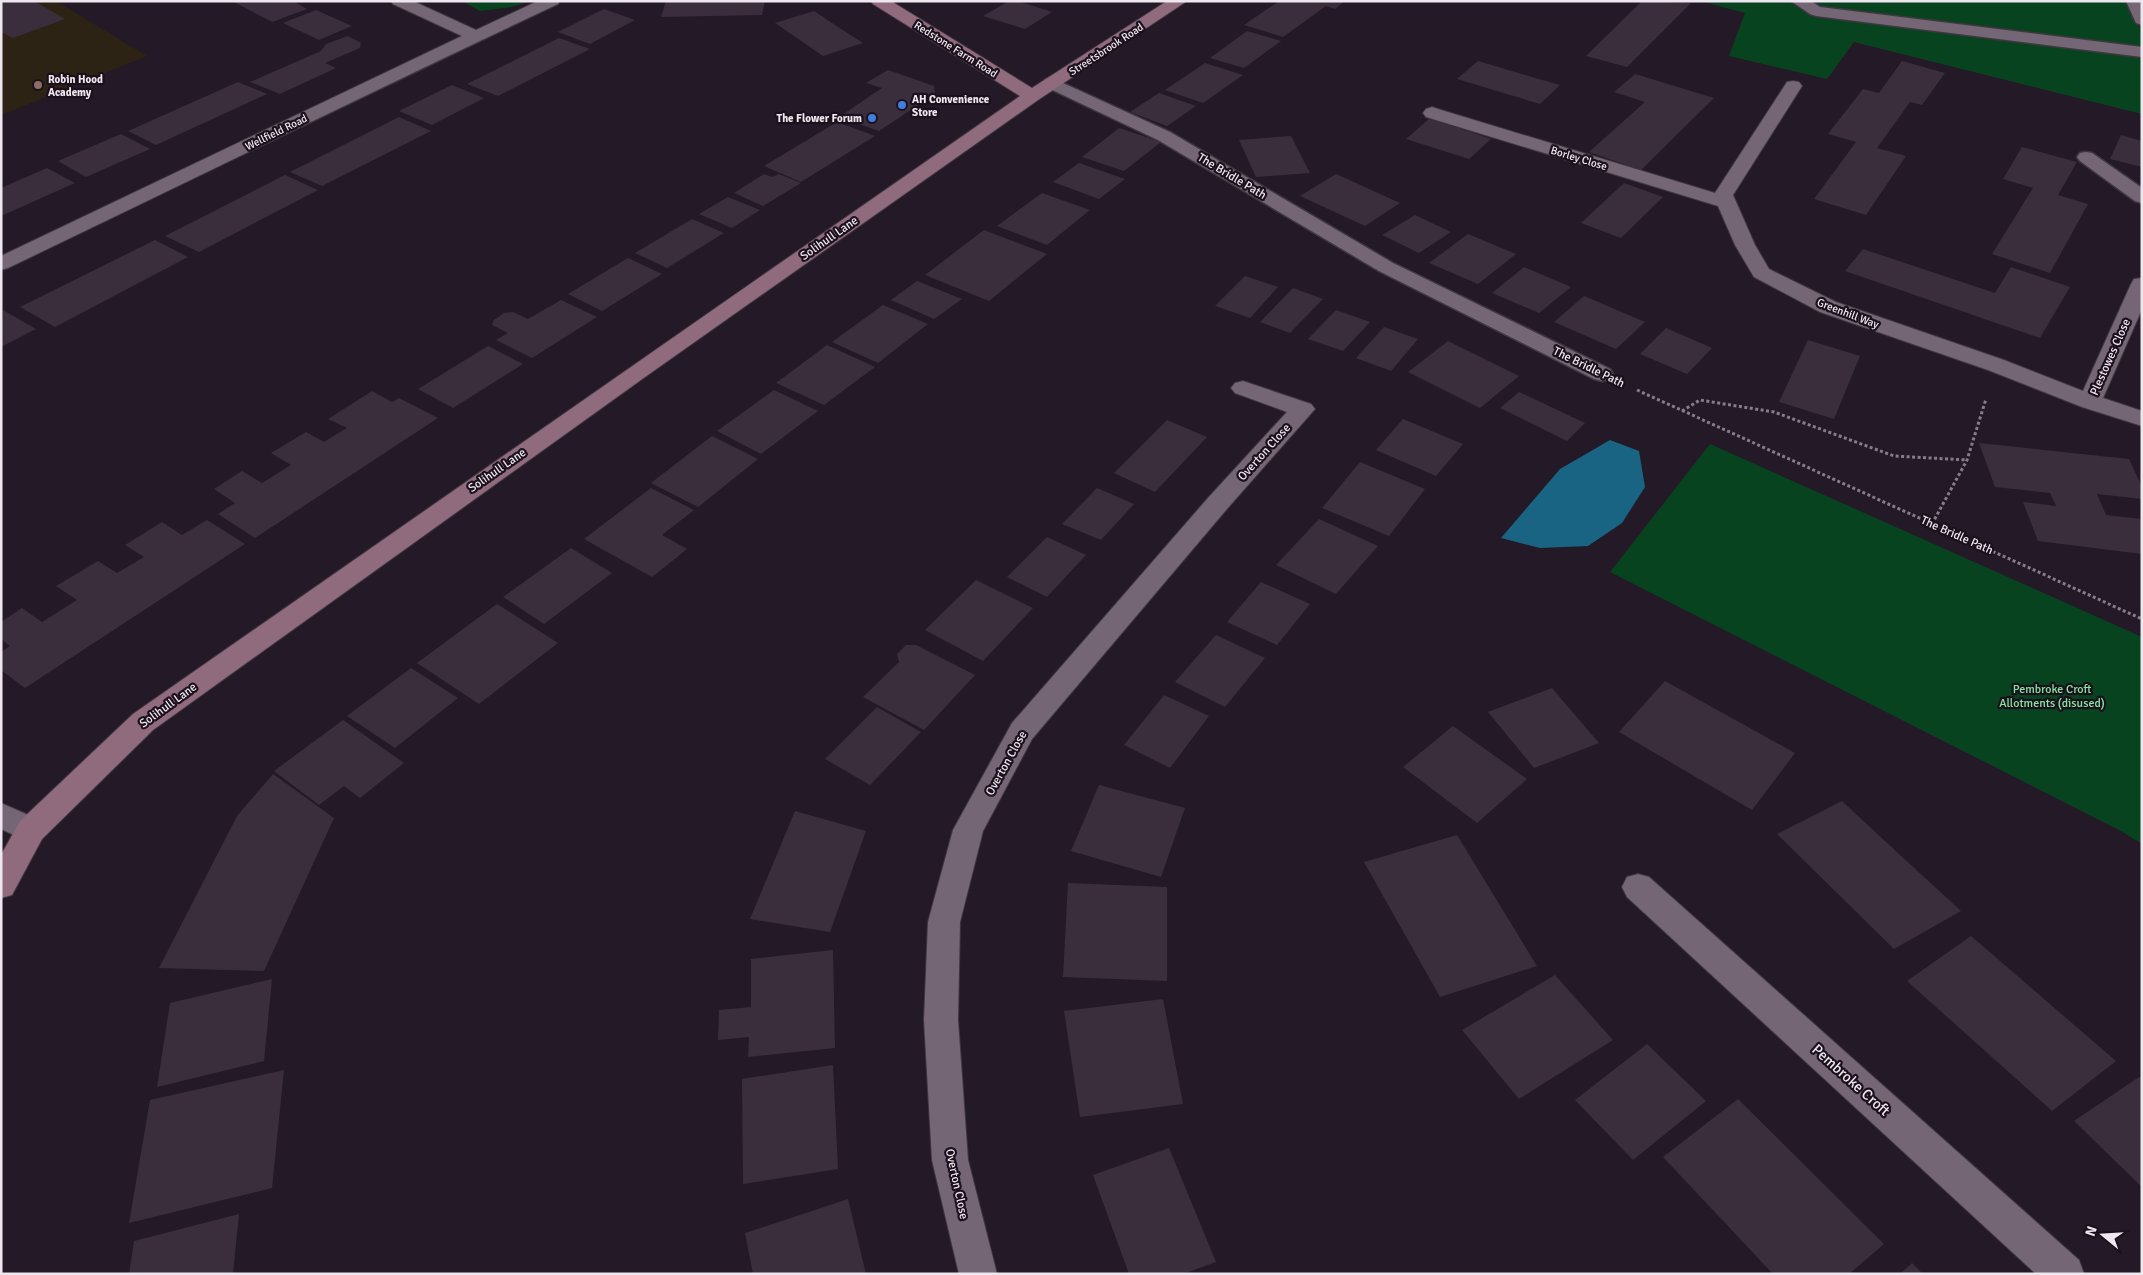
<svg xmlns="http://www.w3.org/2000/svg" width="2143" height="1275" font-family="Signika,sans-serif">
<rect width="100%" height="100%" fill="#241926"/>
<polygon fill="#2d2314" points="1,1 56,1 147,56 1,115"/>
<g fill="#084320">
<polygon points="477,1 530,1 512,7 480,11 464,2"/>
<polygon points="1700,1 2142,1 2142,114 1854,42 1827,79 1729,56 1745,13"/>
<polygon points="1710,444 2142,637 2142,844 2121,831 1610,572"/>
</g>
<polygon fill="#196482" points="1610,440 1639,451 1645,487 1622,523 1588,546 1540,548 1501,538 1560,469"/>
<g fill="#3a2e3c">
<polygon points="1,1 34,1 65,19 13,38 1,32"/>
<polygon points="232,1 293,1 307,9 272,22"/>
<polygon points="666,1 765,1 762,15 661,17"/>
<polygon points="1009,1 1018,1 1052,12 1025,29 983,16"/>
<polygon points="1279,1 1345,1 1335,9 1326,6 1283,37 1244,25"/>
<polygon points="1642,1 1691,3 1627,67 1586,56"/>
<polygon points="604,9 635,20 590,44 558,32"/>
<polygon points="316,10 352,26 319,40 283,23"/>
<polygon points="814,11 838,27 863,43 823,56 775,23"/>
<polygon points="1247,31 1281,41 1244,68 1210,58"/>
<polygon points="348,36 361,43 360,48 325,63 336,68 280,94 250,82 321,51 326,44"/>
<polygon points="559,38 590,49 498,96 467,84"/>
<polygon points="1478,61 1532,77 1560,85 1540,104 1457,79"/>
<polygon points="1902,61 1945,73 1922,105 1910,102 1877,148 1906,156 1866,215 1814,199 1856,142 1828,134 1863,89 1879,93"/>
<polygon points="1205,63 1243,75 1203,103 1165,90"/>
<polygon points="888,70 934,86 935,94 879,131 839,117 882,88 866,83"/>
<polygon points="1635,74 1714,98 1641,170 1589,152 1645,102 1614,92"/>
<polygon points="238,82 267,94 156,145 128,131"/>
<polygon points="452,85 484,98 432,125 399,111"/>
<polygon points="1159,93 1196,106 1167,126 1130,112"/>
<polygon points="399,117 431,131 322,186 290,172"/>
<polygon points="1429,119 1459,128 1491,139 1469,159 1406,139"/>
<polygon points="837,122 875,136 801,182 764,166"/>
<polygon points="1119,128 1161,142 1124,171 1082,157"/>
<polygon points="121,134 150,149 86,177 58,161"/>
<polygon points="2121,135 2142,141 2142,167 2110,159"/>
<polygon points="1291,136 1310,173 1256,177 1239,140"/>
<polygon points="2022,147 2077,162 2058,195 2088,204 2050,273 1992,254 2033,188 2003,179"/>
<polygon points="1079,163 1125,179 1099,199 1053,182"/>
<polygon points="47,168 75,183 1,216 1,188"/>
<polygon points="764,174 772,177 779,174 801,183 763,206 734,193"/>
<polygon points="1336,174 1400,203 1365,226 1300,196"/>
<polygon points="285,175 318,190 199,252 165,236"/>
<polygon points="1624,183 1663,197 1621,238 1581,223"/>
<polygon points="1042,193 1090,210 1047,245 997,226"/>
<polygon points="728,197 760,210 732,228 699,214"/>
<polygon points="1415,215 1451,232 1419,253 1382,235"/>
<polygon points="692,219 724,233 667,268 635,253"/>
<polygon points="984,230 1047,254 989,301 925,275"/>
<polygon points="1468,234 1516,254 1478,284 1429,263"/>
<polygon points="155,240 188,257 55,327 20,307"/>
<polygon points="1863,249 1995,293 2011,267 2070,287 2040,338 1845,271"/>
<polygon points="628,258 662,274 602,311 568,294"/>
<polygon points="1524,267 1571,287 1539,313 1492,293"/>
<polygon points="1245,276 1278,287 1250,318 1215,306"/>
<polygon points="917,281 962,299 934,319 891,300"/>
<polygon points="1293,288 1323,299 1290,333 1260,322"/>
<polygon points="1584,296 1645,322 1616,349 1554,322"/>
<polygon points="561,300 597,317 532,358 496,340 508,333 492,325 494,320 504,313 513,312 528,319"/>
<polygon points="883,305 928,324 878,363 832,342"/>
<polygon points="3,310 36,329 1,347"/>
<polygon points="1336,310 1370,322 1343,351 1308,339"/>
<polygon points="1384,327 1418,339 1391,371 1356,358"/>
<polygon points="1666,328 1712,348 1687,374 1640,354"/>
<polygon points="1808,340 1860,356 1834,419 1779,402"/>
<polygon points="1448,341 1519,376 1480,408 1408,372"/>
<polygon points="827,345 875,367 824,405 776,383"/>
<polygon points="488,346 523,364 453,408 418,389"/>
<polygon points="774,390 818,411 761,454 717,431"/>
<polygon points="372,391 392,402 399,398 438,418 255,538 218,514 235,503 214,489 242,471 262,483 291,465 271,453 306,432 324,442 335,435 347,428 328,419"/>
<polygon points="1519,392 1585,423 1567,441 1500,408"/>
<polygon points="1403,419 1463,444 1436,476 1376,450"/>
<polygon points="1167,420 1207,437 1155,492 1114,473"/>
<polygon points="712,436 758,459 698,507 651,483"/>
<polygon points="1979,443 2129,459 2142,487 2142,499 2097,494 2106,515 2142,519 2142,554 2038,541 2023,502 2056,506 2050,493 1995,487"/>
<polygon points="1360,462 1425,489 1389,536 1322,508"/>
<polygon points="651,488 694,510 662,535 687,549 652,577 584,539"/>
<polygon points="1097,488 1134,504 1101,540 1062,524"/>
<polygon points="1319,519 1378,546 1336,594 1276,565"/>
<polygon points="207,520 245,544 25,688 1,670 1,652 10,646 1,639 1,622 22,608 42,622 77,600 56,586 98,561 117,573 144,557 125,545 162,522 182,535"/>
<polygon points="1047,537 1086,555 1047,597 1007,577"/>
<polygon points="571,548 612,573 544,624 503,597"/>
<polygon points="976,580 1033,608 983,661 925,630"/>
<polygon points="1261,582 1310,604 1277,645 1227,622"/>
<polygon points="497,604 558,643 479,704 417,663"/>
<polygon points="1216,635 1265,658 1225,707 1175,682"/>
<polygon points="906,645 916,645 975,675 924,730 863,697 899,662 897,654"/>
<polygon points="411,668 458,698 395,748 347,716"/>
<polygon points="1665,681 1795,753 1752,810 1619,732"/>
<polygon points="1552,688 1599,743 1534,768 1488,712"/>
<polygon points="1164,695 1209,716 1170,768 1124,745"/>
<polygon points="877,707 921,732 870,785 825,759"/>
<polygon points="343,720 404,763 360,798 344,786 319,805 274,771"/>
<polygon points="1453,726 1527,779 1477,823 1403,767"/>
<polygon points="273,774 334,818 264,971 159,968 237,816"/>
<polygon points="1099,785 1185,808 1161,877 1071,851"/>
<polygon points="1842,801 1899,854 1961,911 1894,949 1777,834"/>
<polygon points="795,811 866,831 830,932 750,919"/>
<polygon points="1457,835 1537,966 1440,997 1364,862"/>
<polygon points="1068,883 1167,887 1167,981 1063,977"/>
<polygon points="1971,936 2116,1061 2052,1111 1907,981"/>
<polygon points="833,950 835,1048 748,1057 749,1037 718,1040 719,1010 751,1007 751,959"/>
<polygon points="1555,975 1613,1040 1519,1099 1462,1030"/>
<polygon points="272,979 264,1061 157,1087 170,1003"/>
<polygon points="1163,999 1183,1104 1080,1117 1064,1011"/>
<polygon points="1647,1044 1706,1101 1633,1160 1575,1100"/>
<polygon points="833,1065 838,1169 743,1184 742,1079"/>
<polygon points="284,1070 272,1188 129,1223 150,1100"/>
<polygon points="2139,1077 2142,1079 2142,1187 2074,1121"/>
<polygon points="1738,1099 1884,1244 1849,1274 1773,1274 1663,1157"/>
<polygon points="1169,1148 1216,1262 1183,1274 1129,1274 1093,1175"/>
<polygon points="848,1199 866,1274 753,1274 745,1233"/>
<polygon points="239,1214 233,1274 129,1274 134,1241"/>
<polygon points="1912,1263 1923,1274 1900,1274"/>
</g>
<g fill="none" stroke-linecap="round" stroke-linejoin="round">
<g stroke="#3f3740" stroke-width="3">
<g id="lane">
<polygon points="1791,1 1811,1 1820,7 2142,47 2142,57 1816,16 1810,14"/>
<polygon points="2126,1 2142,1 2142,25 2136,23"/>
<polygon points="1052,78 1170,132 1393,263 1610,369 1613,374 1610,379 1602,381 1594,379 1379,271 1158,140 1046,87 1043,83 1046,79"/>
<polygon points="2086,152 2092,153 2142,188 2142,203 2135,201 2080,161 2077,157 2080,153"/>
</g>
</g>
<g stroke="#3f3740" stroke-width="2">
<g id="street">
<path d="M391,1H413L476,30L538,1H560L558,4C375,90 191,180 8,268L1,270V256L462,36L393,4Z"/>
<polygon points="1793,81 1799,82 1802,86 1733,195 1755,245 1769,269 1836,302 2004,360 2083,391 2131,284 2134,279 2142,278 2142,309 2103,398 2142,411 2142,426 2082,407 1988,370 1820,312 1754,277 1735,245 1718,206 1426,117 1423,113 1426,109 1432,107 1438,109 1715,193 1787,82"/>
<polygon points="1243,381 1311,404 1315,409 1226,510 1032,739 983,831 960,922 958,1020 968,1160 997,1274 959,1274 932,1160 924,1020 928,922 953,830 1012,723 1208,498 1287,412 1235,393 1231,388 1235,383"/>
<polygon points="1,803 42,821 46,830 42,839 31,843 1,829"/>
<polygon points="1638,874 1649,877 2079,1260 2084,1274 2036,1274 1627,897 1622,887 1627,877"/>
</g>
</g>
<g stroke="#3f3740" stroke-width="2">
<polygon id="secondary" points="871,1 891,1 1032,88 1167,1 1187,1 1038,100 645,377 153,730 42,839 12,895 1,898 1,855 20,821 133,714 1020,96 873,4"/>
</g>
<g stroke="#877d88" stroke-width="3" stroke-dasharray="3 2.5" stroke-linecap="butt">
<polyline points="1637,390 2142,619"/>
<polyline points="1682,411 1700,400 1774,412 1894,456 1967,460"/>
<polyline points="1932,524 1967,460 1986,399"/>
</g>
<use href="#lane" fill="#746675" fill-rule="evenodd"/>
<use href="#street" fill="#746675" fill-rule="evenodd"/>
<use href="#secondary" fill="#906b7d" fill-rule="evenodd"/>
</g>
<circle fill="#8d6e63" stroke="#1b101c" stroke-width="2" cx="38" cy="85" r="5"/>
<g fill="#3f7fe0" stroke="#1b101c" stroke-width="2">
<circle cx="902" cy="105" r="5"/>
<circle cx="872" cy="118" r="5"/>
</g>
<g text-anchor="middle" stroke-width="4.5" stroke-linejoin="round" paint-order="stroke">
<g font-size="11" fill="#efe7f0" stroke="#1b101c">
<text transform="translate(956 49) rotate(32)" y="4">Redstone Farm Road</text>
<text transform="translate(1106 49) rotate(-33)" y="4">Streetsbrook Road</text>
<text transform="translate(276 132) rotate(-26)" y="4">Wellfield Road</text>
<text transform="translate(1579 158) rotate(17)" y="4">Borley Close</text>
<text transform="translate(1848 313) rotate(21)" y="4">Greenhill Way</text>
</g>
<g font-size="11" font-weight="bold" fill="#efe7f0" stroke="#1b101c" text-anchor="start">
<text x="48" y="83">Robin Hood<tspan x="48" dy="13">Academy</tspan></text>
<text x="912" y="103">AH Convenience<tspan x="912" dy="13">Store</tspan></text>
<text x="862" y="122" text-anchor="end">The Flower Forum</text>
</g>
<g font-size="12" fill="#efe7f0" stroke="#1b101c">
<text transform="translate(1232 176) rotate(31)" y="4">The Bridle Path</text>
<text transform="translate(829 238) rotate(-35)" y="4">Solihull Lane</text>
<text transform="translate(2110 357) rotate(-66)" y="4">Plestowes Close</text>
<text transform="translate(1589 367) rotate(26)" y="4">The Bridle Path</text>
<text transform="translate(1264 452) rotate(-48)" y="4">Overton Close</text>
<text transform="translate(497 470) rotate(-35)" y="4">Solihull Lane</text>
<text transform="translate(1957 535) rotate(24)" y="4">The Bridle Path</text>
<text transform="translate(168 705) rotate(-36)" y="4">Solihull Lane</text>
<text transform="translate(1006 763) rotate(-61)" y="4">Overton Close</text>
<text transform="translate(957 1184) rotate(78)" y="4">Overton Close</text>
</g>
<g font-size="12" fill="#86e7a1" stroke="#1b101c">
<text x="2052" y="693">Pembroke Croft<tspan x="2052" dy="14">Allotments (disused)</tspan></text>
</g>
<g font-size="15" fill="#efe7f0" stroke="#1b101c">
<text transform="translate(1851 1080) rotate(42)" y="5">Pembroke Croft</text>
</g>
</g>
<rect width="2143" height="1275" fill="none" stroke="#efe7f0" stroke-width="5"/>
<g transform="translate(2103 1235) rotate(288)" stroke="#1b101c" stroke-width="4" paint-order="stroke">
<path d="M0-4L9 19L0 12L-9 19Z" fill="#efe7f0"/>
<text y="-8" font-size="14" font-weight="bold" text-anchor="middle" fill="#efe7f0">N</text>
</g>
</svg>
